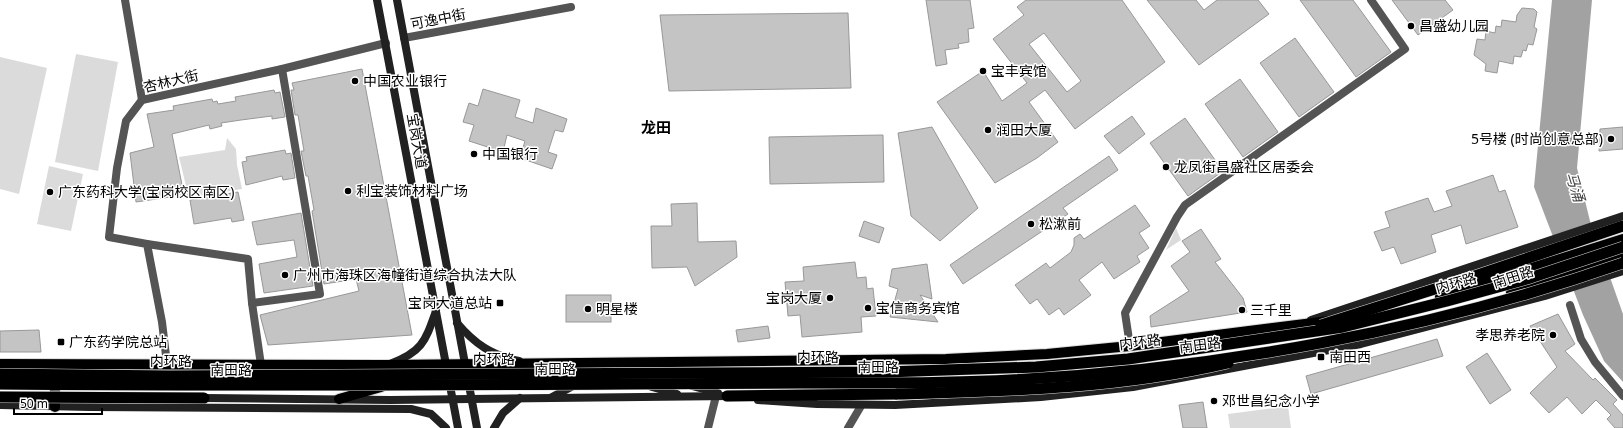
<svg xmlns="http://www.w3.org/2000/svg" width="1623" height="428" font-family="'Noto Sans','Noto Sans SC',sans-serif">
<rect width="100%" height="100%" fill="#fff"/>
<g fill="#dbdbdb">
<polygon points="76,54 118,62 98,171 55,162"/>
<polygon points="0,57 47,68 19,194 0,189"/>
<polygon points="227,138 236,149 237,165 242,189 185,198 187,190 179,157 225,150"/>
<polygon points="49,166 83,174 71,231 37,224"/>
<polygon points="1176,228 1181,240 1166,250"/>
<polygon points="1288,406 1291,428 1230,428 1228,414"/>
</g>
<polygon fill="#a2a2a2" points="1552,0 1592,0 1577,168 1590,221 1623,314 1623,382 1604,361 1583,315 1534,187"/>
<g fill="#c4c4c4" stroke="#989898" fill-rule="evenodd">
<polygon points="926,0 970,0 974,28 968,29 969,42 958,44 959,48 945,50 947,64 936,66"/>
<path d="M1026,0H1122L1165,62L1075,129L1045,90L1029,102L1058,142L1037,158L995,183L937,102L983,71L1002,101L1027,83L993,39L1024,15L1017,7ZM1044,33L1081,81L1067,92L1029,44Z"/>
<polygon points="1147,0 1196,0 1204,10 1217,0 1258,0 1269,14 1199,65"/>
<polygon points="1300,0 1353,0 1391,52 1356,77"/>
<polygon points="1392,0 1445,0 1453,10 1418,35"/>
<polygon points="1522,8 1534,9 1537,12 1534,27 1537,29 1533,45 1528,44 1526,51 1523,50 1521,57 1514,56 1513,64 1499,61 1497,73 1485,71 1486,64 1474,55 1477,39 1485,40 1486,31 1495,33 1496,26 1501,27 1502,20 1516,22 1517,15"/>
<polygon points="848,13 851,88 669,91 660,15"/>
<polygon points="1295,38 1334,92 1299,117 1260,63"/>
<polygon points="362,69 412,335 268,345 260,315 359,291 356,279 324,284 312,211 314,210 308,176 306,176 301,151 304,151 298,115 295,115 291,90 294,90 292,83"/>
<polygon points="1240,79 1278,132 1243,157 1205,104"/>
<polygon points="483,89 520,100 515,117 533,123 536,108 567,119 563,132 555,130 548,152 557,155 552,169 520,158 525,141 507,135 503,152 469,141 474,125 463,122 469,103 478,106"/>
<polygon points="274,90 275,93 280,92 285,117 272,119 272,116 241,120 221,123 222,126 210,129 209,125 172,134 184,195 136,202 130,153 154,147 147,114 174,110 173,106 212,99 213,102 217,101 218,104 236,101 235,97"/>
<polygon points="1132,116 1145,134 1119,154 1104,136"/>
<polygon points="1185,118 1223,171 1188,196 1150,143"/>
<polygon points="932,127 978,208 940,241 911,216 898,133"/>
<polygon points="1623,127 1623,149 1599,151 1600,129"/>
<polygon points="883,135 884,182 770,184 769,137"/>
<polygon points="285,150 286,154 291,153 295,178 283,180 282,176 246,185 242,162 247,161 246,157"/>
<polygon points="1109,156 1118,170 1063,208 1068,214 963,284 950,265"/>
<polygon points="1493,175 1499,192 1505,190 1518,227 1466,244 1461,225 1431,235 1436,252 1401,264 1394,247 1382,251 1374,232 1390,227 1385,212 1428,198 1434,212 1452,206 1446,191"/>
<polygon points="238,192 244,220 232,222 231,218 194,224 190,200"/>
<polygon points="697,203 698,242 736,241 737,257 695,286 687,267 652,268 651,226 672,226 671,204"/>
<polygon points="1135,205 1150,226 1139,233 1149,248 1137,256 1140,262 1114,279 1102,262 1079,280 1091,295 1064,315 1059,308 1049,315 1037,299 1030,304 1015,285 1046,263 1050,268 1071,252 1074,245 1074,238 1080,234 1084,239"/>
<polygon points="301,213 313,286 264,293 259,264 297,257 294,240 257,245 252,222"/>
<polygon points="864,221 884,228 879,243 859,236"/>
<polygon points="1201,229 1221,259 1215,262 1243,298 1247,312 1151,327 1150,316 1189,291 1171,266 1190,252 1182,241"/>
<polygon points="855,262 857,278 866,277 867,289 873,288 876,316 861,317 862,332 802,337 800,315 788,316 785,282 804,281 803,267"/>
<polygon points="927,264 932,299 920,295 938,322 890,317 898,289 889,286 892,269"/>
<rect x="566" y="295" width="45" height="27"/>
<polygon points="1558,314 1575,344 1565,351 1593,380 1595,378 1617,400 1613,404 1623,415 1623,428 1615,428 1607,419 1611,415 1596,400 1582,414 1567,397 1549,413 1530,393 1557,367 1530,326"/>
<polygon points="768,326 770,338 738,342 736,330"/>
<polygon points="39,330 41,352 0,352 0,331"/>
<polygon points="1437,339 1443,356 1311,394 1306,376"/>
<polygon points="1487,353 1511,390 1490,404 1466,367"/>
<polygon points="1203,402 1207,428 1183,428 1179,405"/>
</g>
<g fill="none" stroke-linecap="round" stroke-linejoin="round">
<g stroke="#dbdbdb" stroke-width="12">
<g id="primary">
<polyline points="1511,293 1623,257"/>
<polyline points="1440,297 1623,239"/>
<polyline points="0,364 385,365 946,359 1047,354 1130,346 1329,321"/>
<polyline points="339,399 381,387"/>
<polyline points="55,407 55,384"/>
</g>
</g>
<g stroke="#dbdbdb" stroke-width="12">
<g id="trunk">
<polyline points="1460,281 1623,226"/>
<polyline points="727,396 897,394"/>
</g>
</g>
<g stroke="#545454" stroke-width="8">
<polyline points="125,0 142,100"/>
<polyline points="404,38 571,7"/>
<polyline points="147,244 248,259 252,303 261,365"/>
<polyline points="252,303 320,294 282,69"/>
<polyline points="1570,305 1581,339 1595,362 1623,396"/>
<polyline points="1130,346 1125,313 1177,217 1185,205 1405,49 1371,0"/>
<polyline points="167,364 162,322 147,244 109,237 117,168 126,121 142,100 282,69 386,43"/>
<polyline points="708,428 716,396"/>
<polyline points="848,428 861,406"/>
</g>
<g stroke="#212121" stroke-width="8">
<polyline points="377,0 458,428"/>
<polyline points="397,0 466,369"/>
<polyline points="1311,320 1623,216"/>
<path d="M457,323C475,344 491,355 519,361"/>
<path d="M390,364C422,352 425,342 436,311"/>
<polyline points="468,380 477,428"/>
<polyline points="692,386 718,393"/>
<polyline points="652,387 677,394"/>
<polyline points="552,397 575,385"/>
<polyline points="204,398 391,400 731,396"/>
<polyline points="758,400 817,404 895,405 1041,397 1133,387 1361,344 1545,296 1623,271"/>
<polyline points="0,405 90,407 411,409 431,414 446,428"/>
<polyline points="494,428 503,413 520,398"/>
</g>
<use href="#primary" stroke="#000" stroke-width="10"/>
<use href="#trunk" stroke="#000" stroke-width="11"/>
<g stroke="#dbdbdb" stroke-width="12" stroke-linecap="butt">
<g id="trunk-bridge">
<polyline points="1321,325 1460,281"/>
<polyline points="0,374 169,376 886,372 1036,367 1128,359 1343,327 1447,301 1527,279 1623,247"/>
<path d="M0,384C208,386 417,385 625,384C682,384 740,383 797,383C869,383 940,384 1011,380C1216,369 1429,331 1623,263"/>
<path d="M897,394C1008,391 1118,389 1228,363"/>
<polyline points="0,397 204,398"/>
</g>
</g>
<use href="#trunk-bridge" stroke="#000" stroke-width="11"/>
</g>
<g fill="#000" stroke="#fff" stroke-width="1.5">
<circle cx="1411" cy="26" r="4"/>
<circle cx="983" cy="71" r="4"/>
<circle cx="355" cy="81" r="4"/>
<circle cx="988" cy="130" r="4"/>
<circle cx="1611" cy="139" r="4"/>
<circle cx="474" cy="154" r="4"/>
<circle cx="1166" cy="167" r="4"/>
<circle cx="348" cy="191" r="4"/>
<circle cx="50" cy="192" r="4"/>
<circle cx="1031" cy="224" r="4"/>
<circle cx="285" cy="275" r="4"/>
<circle cx="830" cy="298" r="4"/>
<rect x="496" y="299" width="8" height="8" rx="2"/>
<circle cx="868" cy="308" r="4"/>
<circle cx="588" cy="309" r="4"/>
<circle cx="1242" cy="310" r="4"/>
<circle cx="1553" cy="335" r="4"/>
<rect x="57" y="338" width="8" height="8" rx="2"/>
<rect x="1317" y="353" width="8" height="8" rx="2"/>
<circle cx="1214" cy="401" r="4"/>
</g>
<g text-anchor="middle" stroke-width="3" stroke-linejoin="round" paint-order="stroke">
<g font-size="14" fill="#000" stroke="#fff">
<text transform="translate(438 19) rotate(-11)" y="5">可逸中街</text>
<text transform="translate(171 81) rotate(-13)" y="5">杏林大街</text>
<text transform="translate(417 141) rotate(80)" y="5">宝岗大道</text>
<text transform="translate(1513 277) rotate(-18)" y="5">南田路</text>
<text transform="translate(1456 283) rotate(-16)" y="5">内环路</text>
<text transform="translate(1140 342) rotate(-7)" y="5">内环路</text>
<text transform="translate(1200 345) rotate(-7)" y="5">南田路</text>
<text x="818" y="362">内环路</text>
<text x="494" y="364">内环路</text>
<text x="171" y="366">内环路</text>
<text x="878" y="372">南田路</text>
<text x="555" y="374">南田路</text>
<text x="231" y="375">南田路</text>
</g>
<g font-size="14" fill="#000" stroke="#fff" text-anchor="start">
<text x="1419" y="31">昌盛幼儿园</text>
<text x="991" y="76">宝丰宾馆</text>
<text x="363" y="86">中国农业银行</text>
<text x="996" y="135">润田大厦</text>
<text x="1603" y="144" text-anchor="end">5号楼 (时尚创意总部)</text>
<text x="482" y="159">中国银行</text>
<text x="1174" y="172">龙凤街昌盛社区居委会</text>
<text x="356" y="196">利宝装饰材料广场</text>
<text x="58" y="197">广东药科大学(宝岗校区南区)</text>
<text x="1039" y="229">松漱前</text>
<text x="293" y="280">广州市海珠区海幢街道综合执法大队</text>
<text x="822" y="303" text-anchor="end">宝岗大厦</text>
<text x="492" y="308" text-anchor="end">宝岗大道总站</text>
<text x="876" y="313">宝信商务宾馆</text>
<text x="596" y="314">明星楼</text>
<text x="1250" y="315">三千里</text>
<text x="1545" y="340" text-anchor="end">孝思养老院</text>
<text x="69" y="347">广东药学院总站</text>
<text x="1329" y="362">南田西</text>
<text x="1222" y="406">邓世昌纪念小学</text>
</g>
<g font-size="15" font-weight="bold" fill="#000" stroke="#fff">
<text x="656" y="133">龙田</text>
</g>
<g font-size="15" font-style="italic" fill="#434343" stroke="#fff">
<text transform="translate(1575 187) rotate(73)" y="5">马涌</text>
</g>
</g>
<path d="M14 408v6h88v-6" fill="none" stroke="#000000" stroke-width="2"/>
<text x="20" y="408" font-size="12" fill="#000000" stroke="#ffffff" stroke-width="3" paint-order="stroke">50 m</text>
</svg>
